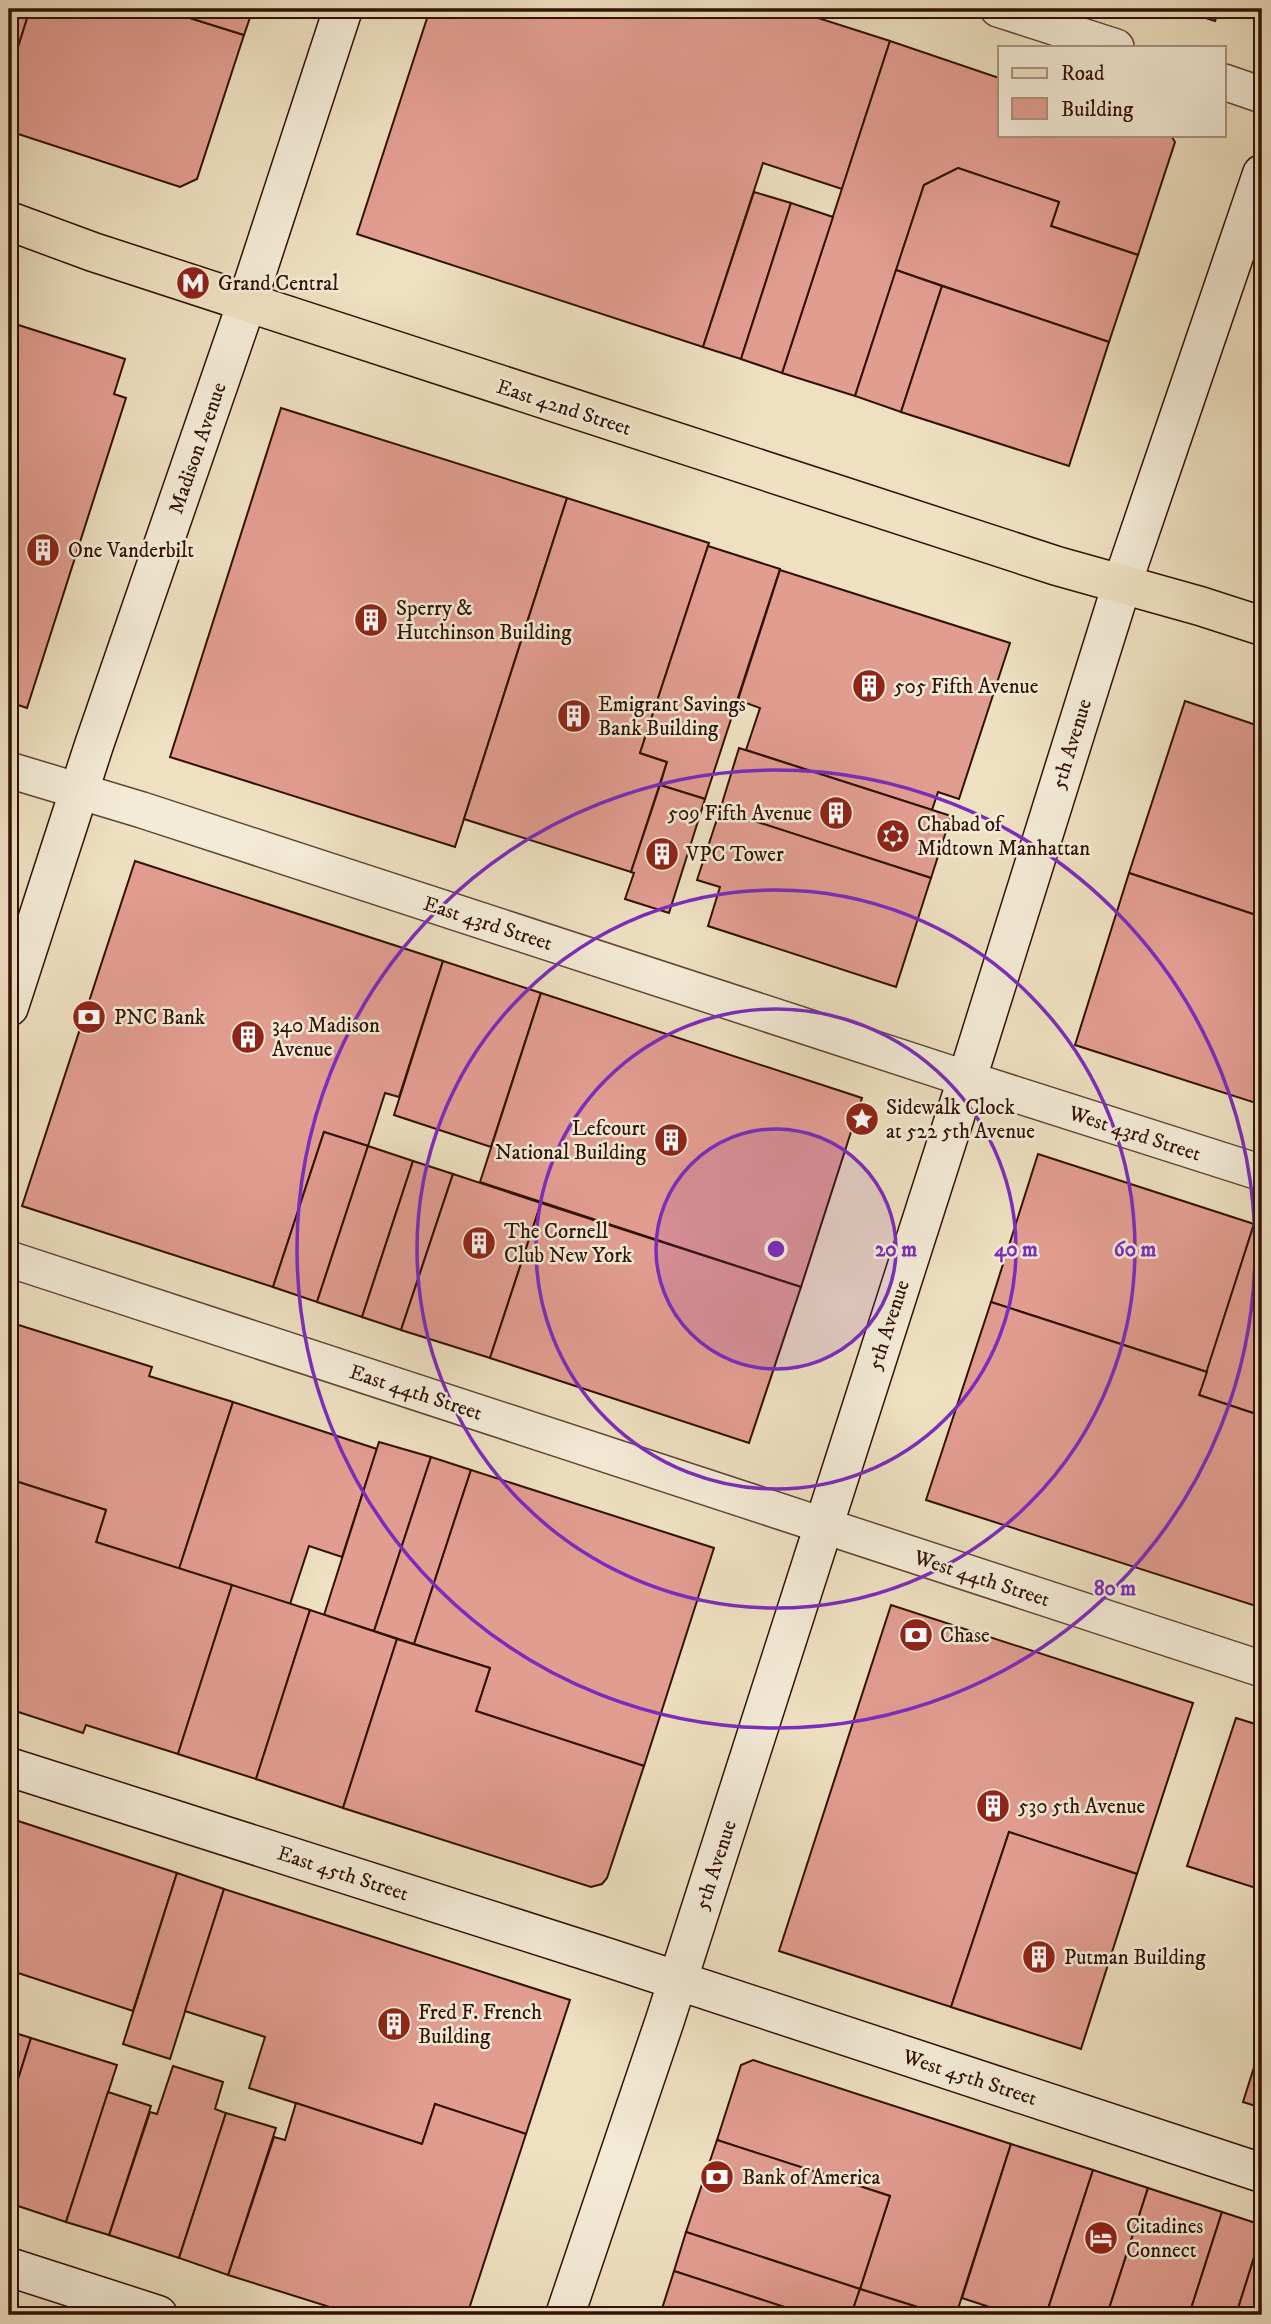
<svg xmlns="http://www.w3.org/2000/svg" width="1271" height="2324" font-family="'IM FELL DW Pica',serif">
<rect width="100%" height="100%" fill="#eee0c1"/>
<filter id="stains"><feTurbulence type="fractalNoise" baseFrequency=".00286" numOctaves="4"/><feColorMatrix values="0 0 0 0 .2 0 0 0 0 .09 0 0 0 0 .02 0 0 0 .5 -.17"/></filter>
<radialGradient id="worn" r=".72"><stop offset=".6" stop-color="#630" stop-opacity="0"/><stop offset="1" stop-color="#630" stop-opacity=".3"/></radialGradient>
<g fill="#e29d91" stroke="#311106" stroke-width="2">
<polygon points="9,9 30,9 9,76"/>
<polygon points="30,9 161,9 244,35 197,179 180,187 9,131 9,76"/>
<polygon points="161,9 253,9 244,35"/>
<polygon points="430,9 790,9 890,41 842,189 763,163 703,347 357,234"/>
<polygon points="1178,9 1219,9 1215,21"/>
<polygon points="890,41 999,78 1000,76 1000,135 1171,135 1175,142 1138,255 1051,226 1059,202 958,168 924,185 855,396 782,373"/>
<polygon points="958,168 1059,202 1051,226 1138,255 1109,342 896,270 924,185"/>
<polygon points="754,192 791,203 741,359 703,347"/>
<polygon points="791,203 833,217 782,373 741,359"/>
<polygon points="896,270 942,286 901,412 855,396"/>
<polygon points="942,286 1109,342 1069,466 901,412"/>
<polygon points="9,322 125,359 114,394 126,398 27,708 9,702"/>
<polygon points="281,408 567,498 455,847 170,757"/>
<polygon points="567,498 709,543 640,753 667,762 631,872 464,819"/>
<polygon points="708,546 780,569 705,799 660,785 667,762 640,753"/>
<polygon points="780,570 1010,643 959,799 938,792 932,810 746,750 760,708 738,700"/>
<polygon points="1185,701 1262,727 1262,917 1129,873"/>
<polygon points="739,748 951,816 931,878 720,810"/>
<polygon points="660,785 705,799 669,913 625,899 634,873 631,872"/>
<polygon points="720,810 931,878 896,987 708,926 720,887 697,880"/>
<polygon points="135,861 443,961 399,1097 385,1093 368,1146 324,1132 273,1287 22,1206"/>
<polygon points="1129,873 1262,917 1262,1105 1075,1045"/>
<polygon points="443,961 541,993 491,1147 394,1115"/>
<polygon points="541,993 862,1098 801,1287 480,1182"/>
<polygon points="324,1132 368,1146 317,1302 273,1287"/>
<polygon points="368,1146 413,1161 362,1317 317,1302"/>
<polygon points="1038,1154 1254,1224 1207,1372 991,1302"/>
<polygon points="413,1161 453,1174 401,1330 362,1317"/>
<polygon points="453,1174 541,1203 490,1358 401,1330"/>
<polygon points="541,1203 801,1287 749,1443 490,1358"/>
<polygon points="1254,1224 1262,1227 1262,1416 1199,1395"/>
<polygon points="991,1302 1207,1372 1199,1395 1262,1416 1262,1608 926,1500"/>
<polygon points="9,1322 152,1367 149,1376 233,1402 179,1569 96,1542 106,1510 9,1479"/>
<polygon points="233,1402 377,1449 342,1557 309,1546 290,1604 179,1569"/>
<polygon points="379,1442 431,1457 374,1631 324,1615"/>
<polygon points="431,1457 471,1470 414,1644 374,1631"/>
<polygon points="471,1470 714,1548 644,1766 476,1711 490,1668 414,1644"/>
<polygon points="9,1479 106,1510 96,1542 232,1585 178,1754 86,1725 83,1733 9,1709"/>
<polygon points="232,1585 310,1610 256,1779 178,1754"/>
<polygon points="891,1605 1193,1703 1137,1874 1009,1832 951,2007 779,1951"/>
<polygon points="310,1610 397,1639 343,1808 256,1779"/>
<polygon points="397,1639 490,1668 476,1711 644,1766 607,1878 602,1884 591,1887 343,1808"/>
<polygon points="1236,1718 1262,1726 1262,1890 1187,1866"/>
<polygon points="9,1818 177,1873 133,2011 9,1970"/>
<polygon points="1009,1832 1137,1874 1081,2049 951,2007"/>
<polygon points="177,1873 224,1889 170,2059 123,2044"/>
<polygon points="224,1889 570,2000 526,2134 435,2104 422,2144 249,2088 265,2037 185,2011"/>
<polygon points="9,2031 31,2038 9,2108"/>
<polygon points="31,2038 117,2065 66,2222 9,2203 9,2108"/>
<polygon points="1262,2042 1262,2108 1243,2102"/>
<polygon points="753,2060 1011,2144 956,2315 943,2315 860,2289 890,2196 717,2140 741,2065"/>
<polygon points="173,2066 223,2082 215,2109 226,2113 179,2258 109,2235 150,2112 157,2114"/>
<polygon points="108,2092 151,2106 109,2235 66,2222"/>
<polygon points="296,2103 422,2144 435,2104 526,2134 467,2315 355,2315 228,2275 274,2137 285,2140"/>
<polygon points="226,2113 276,2128 228,2275 179,2258"/>
<polygon points="717,2140 890,2196 860,2289 686,2232"/>
<polygon points="1011,2144 1093,2170 1046,2315 1014,2315 962,2298"/>
<polygon points="1093,2170 1148,2188 1107,2315 1067,2315 1048,2309"/>
<polygon points="1148,2188 1222,2212 1189,2315 1107,2315"/>
<polygon points="1222,2212 1262,2225 1262,2232 1236,2315 1189,2315"/>
<polygon points="686,2232 860,2289 851,2315 809,2315 674,2271"/>
<polygon points="1262,2232 1262,2315 1236,2315"/>
<polygon points="674,2271 809,2315 660,2315"/>
<polygon points="860,2289 943,2315 851,2315"/>
</g>
<g fill="none" stroke-linecap="round" stroke-linejoin="round">
<g stroke="#604535" stroke-width="38">
<g id="street">
<polyline points="998,9 1116,47"/>
<polyline points="1224,82 1262,95"/>
<polyline points="9,770 142,810 967,1079 1262,1173"/>
<polyline points="9,1259 1262,1669"/>
</g>
</g>
<g stroke="#311106" stroke-width="41">
<g id="secondary">
<polyline points="9,1007 94,745 247,302 343,9"/>
<polyline points="9,1767 609,1958 1262,2173"/>
<polyline points="9,2267 158,2315"/>
<polyline points="565,2315 665,2020 967,1079 1122,584 1262,174"/>
</g>
</g>
<g stroke="#311106" stroke-width="41">
<polyline id="primary" points="9,221 93,252 1057,566 1200,606 1262,626"/>
</g>
<use href="#street" stroke="#f4ebd7" stroke-width="35"/>
<use href="#secondary" stroke="#f4ebd7" stroke-width="38"/>
<use href="#primary" stroke="#eee0c1" stroke-width="38"/>
</g>
<circle cx="776" cy="1249" r="120" fill="#7b2cbf" fill-opacity=".12"/>
<g fill="none" stroke="#7b2cbf" stroke-width="3.5">
<circle cx="776" cy="1249" r="120"/>
<circle cx="776" cy="1249" r="240"/>
<circle cx="776" cy="1249" r="359"/>
<circle cx="776" cy="1249" r="479"/>
</g>
<defs>
<g id="metro-disc" transform="scale(1.75)"><circle r="9.5" fill="#8f2418" stroke="#f4ebd7"/><path d="M-5.5 5V-5H-3L0 0L3-5H5.5V5H3V-.5L0 4L-3-.5V5Z" fill="#fff"/></g>
<g id="building-disc" transform="scale(1.75)"><circle r="9.5" fill="#8f2418" stroke="#f4ebd7"/><path d="M-4-6H4V6H1V3H-1V6H-4ZM-2.5-4.3h1.7v1.8h-1.7ZM.8-4.3h1.7v1.8H.8ZM-2.5-1h1.7V.8h-1.7ZM.8-1h1.7V.8H.8Z" fill="#fff"/></g>
<g id="synagogue-disc" transform="scale(1.75)"><circle r="9.5" fill="#8f2418" stroke="#f4ebd7"/><path d="M0-6.5L5.6 3.2H-5.6ZM0 6.5L5.6-3.2H-5.6Z" fill="#fff"/></g>
<g id="bank-disc" transform="scale(1.75)"><circle r="9.5" fill="#8f2418" stroke="#f4ebd7"/><path d="M-6-4H6V4H-6ZM0-2.3a2.3 2.3 0 1 0 0 4.6a2.3 2.3 0 1 0 0-4.6Z" fill="#fff"/></g>
<g id="sight-disc" transform="scale(1.75)"><circle r="9.5" fill="#8f2418" stroke="#f4ebd7"/><path d="M0-6L1.8-2.2L6-1.7L2.9 1.2L3.7 5.4L0 3.3L-3.7 5.4L-2.9 1.2L-6-1.7L-1.8-2.2Z" fill="#fff"/></g>
<g id="hotel-disc" transform="scale(1.75)"><circle r="9.5" fill="#8f2418" stroke="#f4ebd7"/><path d="M-6-4.5h1.5V1H6V5H4.5V3h-9V5H-6ZM-4 0a1.8 1.8 0 1 1 3.6 0ZM.5 0V-2.5h3Q6-2.5 6 0Z" fill="#fff"/></g>
</defs>
<g fill-rule="evenodd">
<use href="#metro-disc" x="193" y="283"/>
<use href="#building-disc" x="43" y="550"/>
<use href="#building-disc" x="371" y="620"/>
<use href="#building-disc" x="869" y="686"/>
<use href="#building-disc" x="574" y="716"/>
<use href="#building-disc" x="836" y="813"/>
<use href="#synagogue-disc" x="893" y="836"/>
<use href="#building-disc" x="662" y="854"/>
<use href="#bank-disc" x="89" y="1017"/>
<use href="#building-disc" x="248" y="1037"/>
<use href="#sight-disc" x="862" y="1119"/>
<use href="#building-disc" x="671" y="1140"/>
<use href="#building-disc" x="479" y="1243"/>
<use href="#bank-disc" x="916" y="1635"/>
<use href="#building-disc" x="993" y="1806"/>
<use href="#building-disc" x="1039" y="1957"/>
<use href="#building-disc" x="394" y="2024"/>
<use href="#bank-disc" x="717" y="2177"/>
<use href="#hotel-disc" x="1101" y="2238"/>
</g>
<g text-anchor="middle" stroke-width="5" stroke-linejoin="round" paint-order="stroke">
<g font-size="21" fill="#311106" stroke="#f4ebd7" text-anchor="start">
<text x="218" y="290">Grand Central</text>
<text x="68" y="557">One Vanderbilt</text>
<text x="396" y="615">Sperry &amp;<tspan x="396" dy="24">Hutchinson Building</tspan></text>
<text x="894" y="693">505 Fifth Avenue</text>
<text x="598" y="711">Emigrant Savings<tspan x="598" dy="24">Bank Building</tspan></text>
<text x="812" y="820" text-anchor="end">509 Fifth Avenue</text>
<text x="917" y="831">Chabad of<tspan x="917" dy="24">Midtown Manhattan</tspan></text>
<text x="686" y="861">VPC Tower</text>
<text x="114" y="1024">PNC Bank</text>
<text x="272" y="1032">340 Madison<tspan x="272" dy="24">Avenue</tspan></text>
<text x="886" y="1114">Sidewalk Clock<tspan x="886" dy="24">at 522 5th Avenue</tspan></text>
<text x="646" y="1135" text-anchor="end">Lefcourt<tspan x="646" dy="24">National Building</tspan></text>
<text x="504" y="1238">The Cornell<tspan x="504" dy="24">Club New York</tspan></text>
<text x="940" y="1642">Chase</text>
<text x="1018" y="1813">530 5th Avenue</text>
<text x="1064" y="1964">Putman Building</text>
<text x="418" y="2019">Fred F. French<tspan x="418" dy="24">Building</tspan></text>
<text x="742" y="2184">Bank of America</text>
<text x="1126" y="2233">Citadines<tspan x="1126" dy="24">Connect</tspan></text>
</g>
<g font-size="21" fill="#311106" stroke="#f4ebd7">
<text transform="translate(564 407) rotate(18)" y="7">East 42nd Street</text>
<text transform="translate(197 448) rotate(-71)" y="7">Madison Avenue</text>
<text transform="translate(1071 744) rotate(-73)" y="7">5th Avenue</text>
<text transform="translate(488 923) rotate(18)" y="7">East 43rd Street</text>
<text transform="translate(1135 1133) rotate(18)" y="7">West 43rd Street</text>
<text transform="translate(888 1325) rotate(-72)" y="7">5th Avenue</text>
<text transform="translate(416 1392) rotate(18)" y="7">East 44th Street</text>
<text transform="translate(982 1578) rotate(18)" y="7">West 44th Street</text>
<text transform="translate(715 1865) rotate(-72)" y="7">5th Avenue</text>
<text transform="translate(343 1873) rotate(18)" y="7">East 45th Street</text>
<text transform="translate(970 2077) rotate(18)" y="7">West 45th Street</text>
</g>
</g>
<circle cx="776" cy="1249" r="10" fill="#7b2cbf" stroke="#f4ebd7" stroke-width="3.5"/>
<g font-size="21" text-anchor="middle" font-weight="bold" fill="#7b2cbf" stroke="#f4ebd7" stroke-width="5" stroke-linejoin="round" paint-order="stroke">
<text x="896" y="1256">20 m</text>
<text x="1016" y="1256">40 m</text>
<text x="1135" y="1256">60 m</text>
<text x="1115" y="1595">80 m</text>
</g>
<rect width="1271" height="2324" fill="none" stroke="#eee0c1" stroke-width="35"/>
<rect x="10" y="10" width="1250" height="2303" fill="none" stroke="#311106" stroke-width="3.5"/>
<rect x="18" y="18" width="1236" height="2289" fill="none" stroke="#311106" stroke-width="2"/>
<rect x="998" y="46" width="228" height="91" fill="#f4ebd7" stroke="#a69483" stroke-width="2"/>
<rect x="1012" y="68" width="35" height="10" fill="#eee0c1" stroke="#a69483" stroke-width="2"/>
<text x="1061" y="80" font-size="21" fill="#311106">Road</text>
<rect x="1012" y="98" width="35" height="21" fill="#e29d91" stroke="#a69483" stroke-width="2"/>
<text x="1061" y="116" font-size="21" fill="#311106">Building</text>
<rect width="100%" height="100%" filter="url(#stains)"/>
<rect width="100%" height="100%" fill="url(#worn)"/>
</svg>
